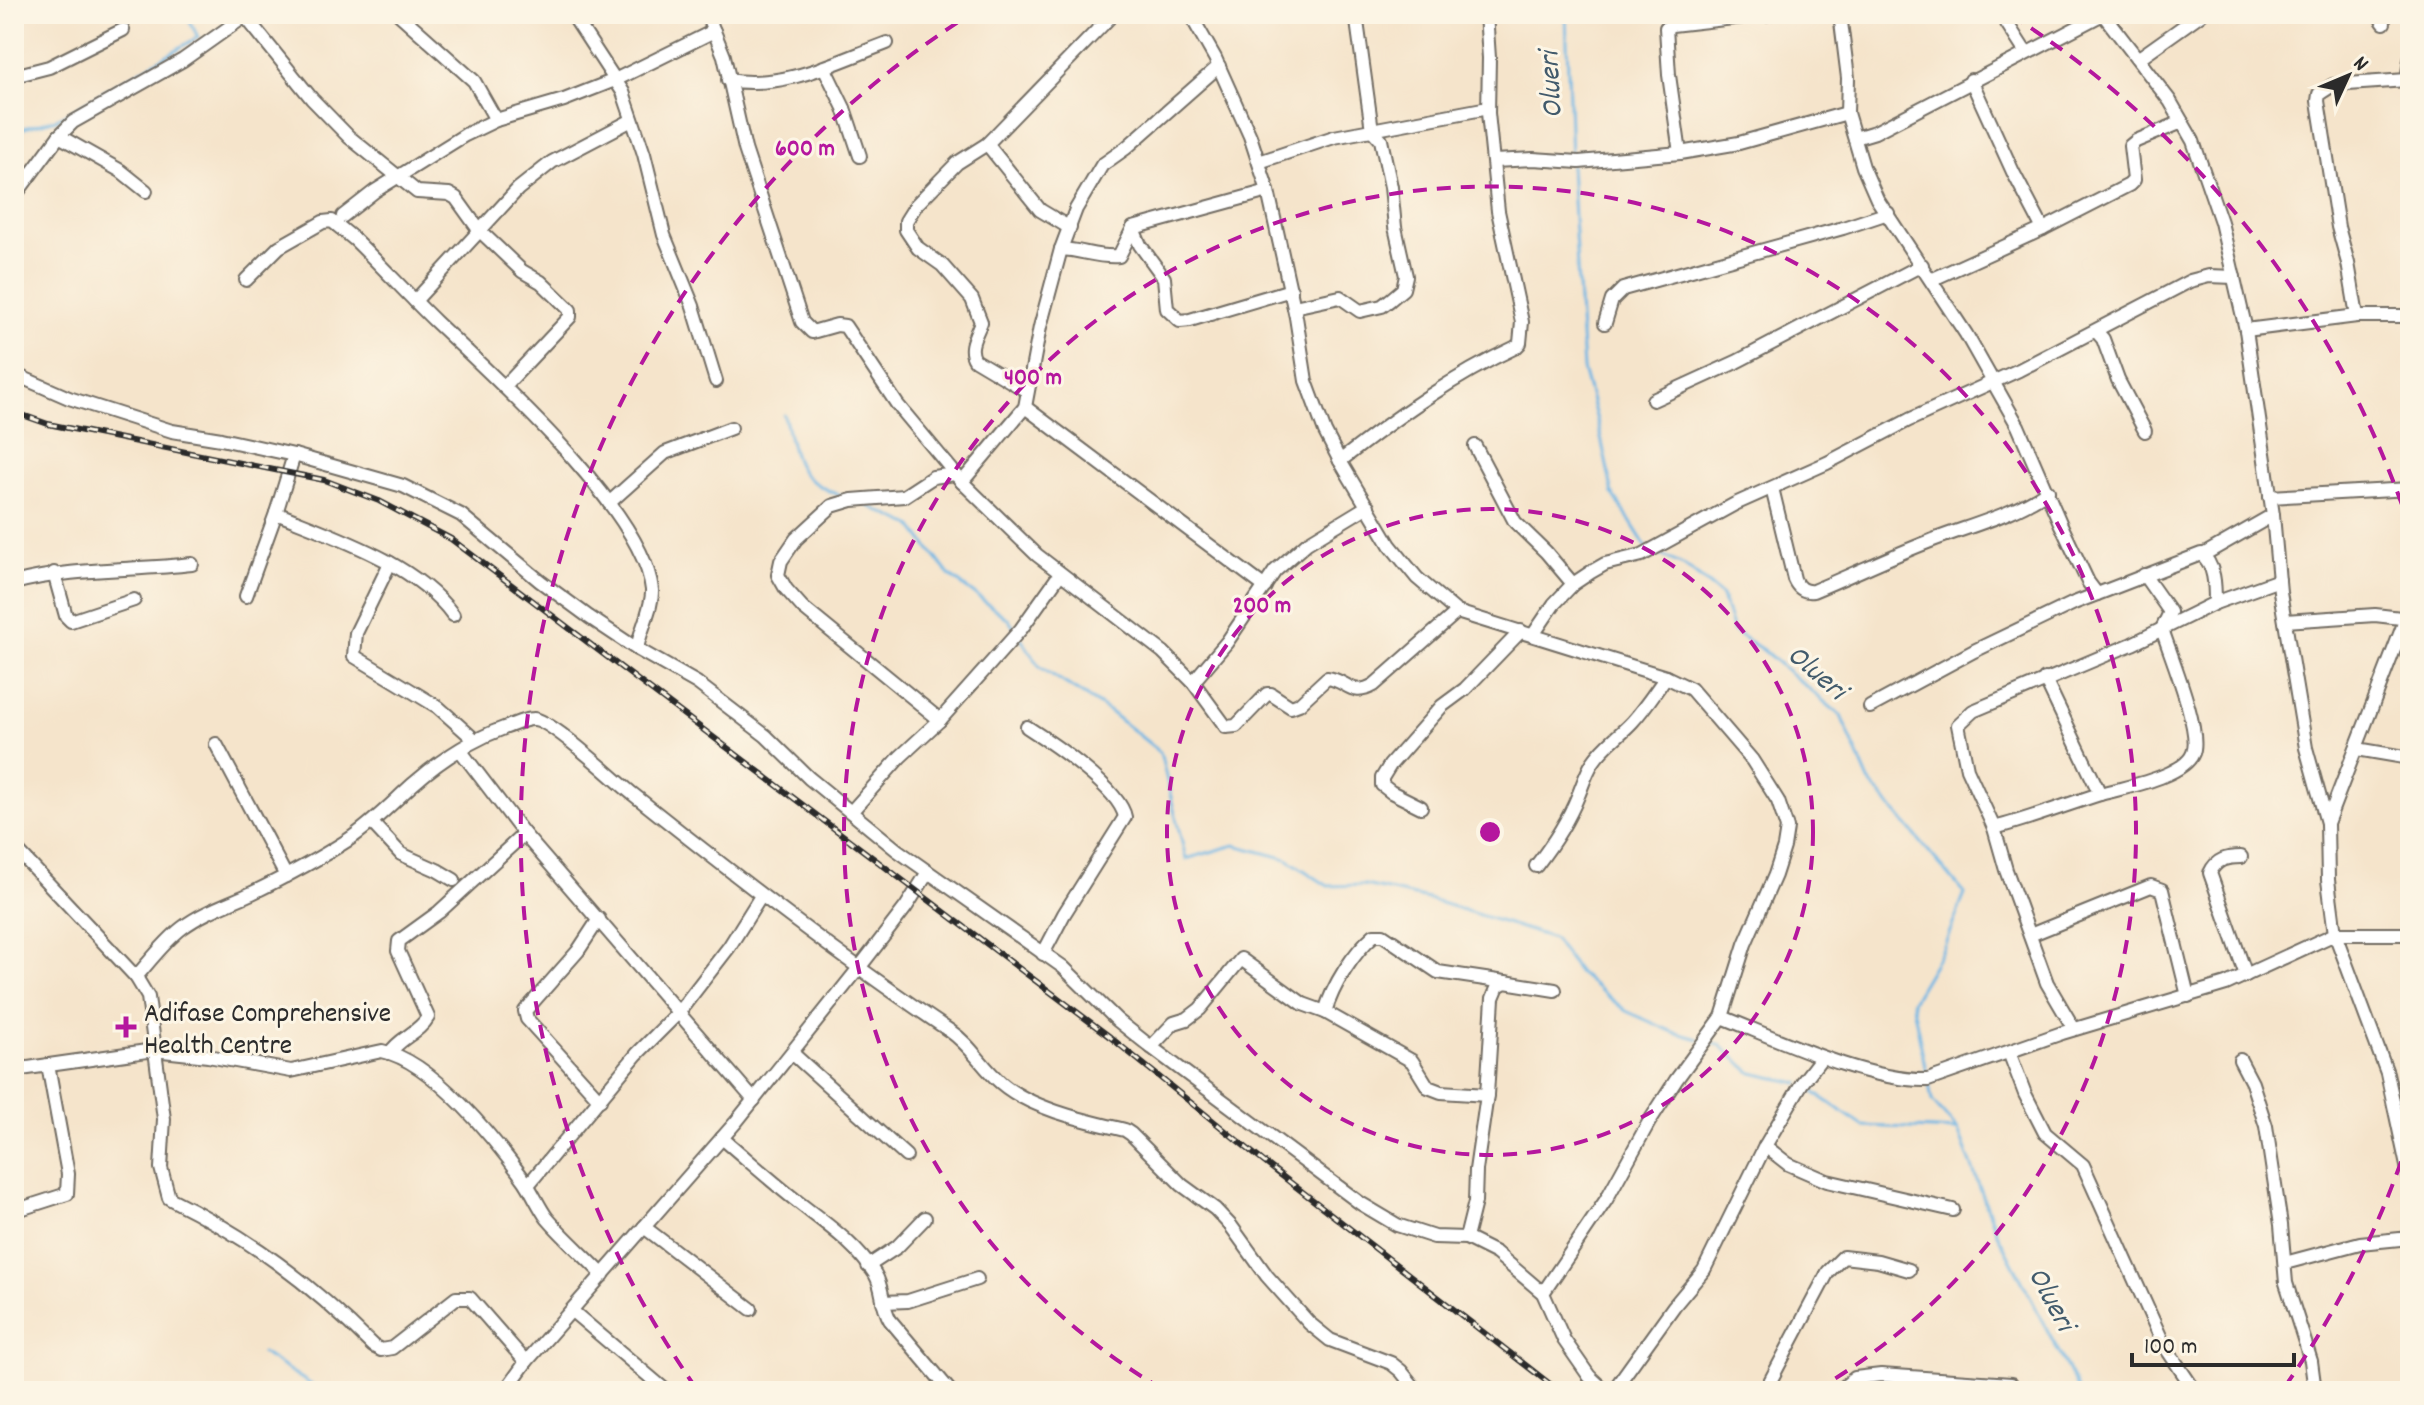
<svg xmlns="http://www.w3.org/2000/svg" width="2424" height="1405" font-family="Dekko,sans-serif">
<rect width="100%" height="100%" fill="#fcf5e5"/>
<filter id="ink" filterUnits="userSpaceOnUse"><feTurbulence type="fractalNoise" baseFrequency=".0125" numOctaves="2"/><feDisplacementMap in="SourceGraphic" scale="16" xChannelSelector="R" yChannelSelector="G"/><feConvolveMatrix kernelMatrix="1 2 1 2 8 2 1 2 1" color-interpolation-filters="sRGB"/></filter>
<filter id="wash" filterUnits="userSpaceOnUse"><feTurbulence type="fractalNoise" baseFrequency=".006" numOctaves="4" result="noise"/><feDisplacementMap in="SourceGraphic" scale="32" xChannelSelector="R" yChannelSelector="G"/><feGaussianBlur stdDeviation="1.8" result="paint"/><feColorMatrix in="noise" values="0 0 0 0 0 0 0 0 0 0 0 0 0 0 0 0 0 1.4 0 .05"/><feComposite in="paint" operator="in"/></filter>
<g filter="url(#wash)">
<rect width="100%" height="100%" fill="#f5e4cb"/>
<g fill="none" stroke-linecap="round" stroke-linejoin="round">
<g stroke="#6db5e4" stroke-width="3">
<polyline points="1566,14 1571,158"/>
<polyline points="14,131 59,118 198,37 186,14"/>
<polyline points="1571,166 1583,369 1598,424 1613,494 1647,548"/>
<path d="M784,415C797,465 792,478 845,497"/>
<polyline points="864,504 912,526 949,575 1008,619 1015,629"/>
<polyline points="1654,552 1685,566 1722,596 1733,631 1763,650 1841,716 1869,781 1965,894 1943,949 1912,1001 1927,1076"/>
<polyline points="1019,635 1040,667 1110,712 1160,752 1186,859 1235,845 1287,859 1328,886 1365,885 1428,899 1553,938 1579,973 1626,1011 1673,1032 1699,1039"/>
<polyline points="1710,1043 1720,1045 1752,1073 1799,1083"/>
<polyline points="1929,1084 1932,1101 1958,1130 1997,1233 2079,1391"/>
<polyline points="1805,1086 1863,1126 1957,1130"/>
<polyline points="262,1353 321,1391"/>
</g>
</g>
</g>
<g filter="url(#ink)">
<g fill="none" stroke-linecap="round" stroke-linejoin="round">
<g stroke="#726c63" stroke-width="16">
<g id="minor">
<polyline points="399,14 474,81 496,120"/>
<polyline points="572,14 623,92 644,154 664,235 693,306 716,381"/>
<path d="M707,14L724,56L745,149L802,322L812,332L837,325L845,326L897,404L962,482L1037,555L1163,652L1193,682L1226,727L1236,726L1267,694H1271L1291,707L1299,704L1327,678C1347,680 1351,698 1374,685L1457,612"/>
<polyline points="1190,14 1215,58 1250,136 1268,191 1296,317 1306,381 1325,432 1340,461 1390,545 1417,578 1457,612 1666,677 1691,689 1752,760 1778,801 1787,828 1784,847 1775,875 1745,944 1722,1017 1676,1080 1649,1122 1606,1200 1543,1293"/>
<polyline points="1840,14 1848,78 1847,113 1863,167 1877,199 1966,334 2018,426 2061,525 2088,582 2097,594"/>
<polyline points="2001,14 2026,53"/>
<polyline points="2103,14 2170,101 2193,141 2221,222 2246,330 2273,515 2280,592 2306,748 2327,823 2328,880 2335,934 2387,1073 2410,1180"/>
<polyline points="2378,14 2384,23"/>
<polyline points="245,16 312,99 349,137 417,192 449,194 456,198 479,230 522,271 541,282 570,310 570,317 504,387"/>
<polyline points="2139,58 2201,14"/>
<polyline points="2410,60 2407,80 2410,95"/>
<polyline points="824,67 844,108 860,156"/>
<polyline points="14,76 49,67 123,30"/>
<path d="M728,80C784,90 836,62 887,43"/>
<polyline points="1971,80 2013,172 2043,229"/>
<polyline points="59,136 121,171 146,191"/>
<polyline points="1855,138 1875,132 2103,14"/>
<polyline points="987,144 1040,210 1070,228"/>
<polyline points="1680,153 1669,75 1666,28 1672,25 1769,14"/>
<polyline points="1494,161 1533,159 1579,162 1680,153 1739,143 1847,113"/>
<polyline points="1259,162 1334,137 1488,108"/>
<polyline points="14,197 59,136 73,122 183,60 248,14"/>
<polyline points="343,216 375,191 465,135 496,120 564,100 615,80 714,31"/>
<polyline points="1133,228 1140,245 1164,278 1167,309 1180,321 1190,320 1291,290"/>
<path d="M1061,249C1083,250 1097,258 1119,256L1133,228L1268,191"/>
<path d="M246,280L279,247L323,222L332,221L354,239C382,266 408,295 436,322C494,377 644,511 652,590C653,607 640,630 637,649"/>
<polyline points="1931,280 2043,229 2129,185 2134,180 2130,146 2136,141 2182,122"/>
<polyline points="415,301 518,189 552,162 632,120"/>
<polyline points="1294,307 1340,297 1360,311 1382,306 1390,300 1403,289 1406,276 1395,227 1391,187 1381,140 1372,130 1356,14"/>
<polyline points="2357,316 2348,263 2338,227 2318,101 2319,94 2333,85 2407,80"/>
<polyline points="1605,323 1612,300 1623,289 1843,228 1888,213"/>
<polyline points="2246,330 2357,316 2410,316"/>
<polyline points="2096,331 2103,339 2118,380 2145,431"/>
<polyline points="14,374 69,398 172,431 221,439 294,455 403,486 461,515 540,581 589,617 637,649 697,683 766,736 809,778 897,850 1063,967 1117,1020 1151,1047 1360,1203 1397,1225 1434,1237 1466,1238 1496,1253 1543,1293 1564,1340 1589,1376 1605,1391"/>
<path d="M1027,391L975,360C967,348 976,335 981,322L972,299L942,265L918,248L906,230V221L916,205L957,163L987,144L1113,14"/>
<polyline points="1653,400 1736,362 1922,265"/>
<polyline points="1025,407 1265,587"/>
<polyline points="1475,446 1515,522 1546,552 1573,584"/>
<path d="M1340,461C1395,418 1453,376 1516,347L1520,343L1522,322L1498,211L1488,113L1489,58L1486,14"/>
<polyline points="962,482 1025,407 1040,327 1061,249 1076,209 1102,165 1126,148 1219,66"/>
<path d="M1772,488L1794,579C1798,588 1803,592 1813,591C1852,575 1889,557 1928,542C1968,526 2012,516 2048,491"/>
<polyline points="2270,497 2410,489"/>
<polyline points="609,503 665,453 731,428"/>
<polyline points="276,513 294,455"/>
<polyline points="2203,555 2273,515"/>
<polyline points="390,563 356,633 354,656 438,707 475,740"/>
<polyline points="54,573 66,616 71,621 134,600"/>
<path d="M14,583C73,567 132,571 192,564"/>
<path d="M246,596L276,513C335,537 415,563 453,615"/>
<polyline points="2285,621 2375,615 2410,619"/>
<polyline points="1533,635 1554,604 1573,584 1591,572 1605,564 1642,555 1735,504 1827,463 1909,420 2019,370 2190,281 2209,276 2234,277"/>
<polyline points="2045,679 2100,794"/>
<polyline points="1193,682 1227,642 1275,571 1307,543 1368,506"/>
<path d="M1870,707L1974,651L2074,603L2201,554C2215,564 2215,586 2215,603L2279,580"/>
<polyline points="940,720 1021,629 1060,574"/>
<path d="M1027,727C1052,743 1120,789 1125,817L1064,914L1043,954"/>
<polyline points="216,744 286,876"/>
<polyline points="2357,749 2410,758"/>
<polyline points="460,750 524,834 754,1100"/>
<polyline points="1421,807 1391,792 1382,785 1382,778 1390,765 1442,706 1465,689 1521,631"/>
<polyline points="851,812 900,757 940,720 803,608 786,589 778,575 781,561 796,539 832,506 852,500 904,496 933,477 955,474"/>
<polyline points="2327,823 2410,608"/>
<polyline points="373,824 401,854 437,870 454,880"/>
<path d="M1994,828C2030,819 2065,805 2100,794C2122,788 2184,777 2193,753C2202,731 2170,654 2162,629L2170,612L2144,575"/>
<path d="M14,847L136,977L148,997L164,1119L161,1168L169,1198C250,1238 309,1282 373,1346L381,1350L392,1348L456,1298H470L526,1362"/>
<path d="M2241,857C2227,857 2216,859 2210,873L2246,975"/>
<path d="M1536,866C1553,844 1568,821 1578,796C1583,784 1586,773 1593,762C1604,745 1619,736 1632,722C1645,708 1655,692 1666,677"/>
<polyline points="599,919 578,951 525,1011 527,1019 600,1100"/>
<polyline points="2030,935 2151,886 2162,890 2188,996"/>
<path d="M136,977C150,961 165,941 182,928C203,912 228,904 252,893C285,877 317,860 348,840C372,824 390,805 412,785C439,761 471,740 504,728C513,725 524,719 533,719C550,718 616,781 634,795C737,877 841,958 950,1031C971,1045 982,1067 1001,1083C1031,1109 1087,1121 1125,1130L1131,1134L1182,1185L1215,1209L1231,1226L1267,1276L1309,1323L1330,1340L1391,1363L1401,1371L1417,1391"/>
<path d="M1325,1012C1333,985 1353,953 1374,935H1383L1438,972L1505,982"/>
<path d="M1722,1017C1778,1039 1868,1082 1928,1080L2062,1033L2226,984L2335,934H2410"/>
<polyline points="2074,1029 2047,983 2006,870 1994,828 1967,769 1958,725 1973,711 2132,644 2215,603"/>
<polyline points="1151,1047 1174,1023 1187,1019 1200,1009 1241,959 1303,1004 1325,1012 1412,1061 1428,1087 1441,1092 1487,1095"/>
<polyline points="2009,1052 2025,1094 2045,1133 2083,1165 2164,1345 2195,1391"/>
<path d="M390,1053C399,1038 419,1033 428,1017L398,951L399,941L439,912L524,834"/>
<polyline points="792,1053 906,1156"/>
<polyline points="2240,1060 2252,1083 2266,1126 2281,1225 2286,1283 2311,1361 2315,1391"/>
<path d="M14,1070L154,1050L208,1056L291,1071L382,1051C433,1061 496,1141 525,1181C533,1193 539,1207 547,1218C564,1238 585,1256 603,1275"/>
<path d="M722,1138C747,1159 772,1182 798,1202C826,1224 855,1243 875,1274C884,1289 881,1305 890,1320L950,1391"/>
<polyline points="1765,1146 1788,1164 1827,1181 1953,1210"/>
<polyline points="528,1185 637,1054 678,1013 729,947 761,896"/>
<polyline points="14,1211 67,1194 68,1174 48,1065"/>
<polyline points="644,1227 751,1309"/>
<polyline points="1466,1238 1475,1202 1476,1170 1487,1095 1493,998 1498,986 1505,982 1555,990"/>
<polyline points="2285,1263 2360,1243 2410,1238"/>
<polyline points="868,1266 897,1247 925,1218"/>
<polyline points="883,1302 908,1301 977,1279"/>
<polyline points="572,1311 664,1389"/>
<polyline points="505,1391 526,1362 736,1122 859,968 906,907 928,872"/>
<polyline points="1613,1391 1674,1306 1704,1270 1765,1146 1802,1083 1822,1057"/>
<polyline points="1765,1391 1828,1272 1843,1257 1878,1261 1909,1270"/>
<polyline points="1839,1391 1855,1378 1881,1375 2011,1384"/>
</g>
</g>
<use href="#minor" stroke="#fff" stroke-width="12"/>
<g stroke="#2b2b2b" stroke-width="6">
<polyline id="rail" points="14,412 48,424 324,480 379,501 451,539 1110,1037 1264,1162 1559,1391"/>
</g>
<use href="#rail" stroke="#fcf5e5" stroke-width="3" stroke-dasharray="9" stroke-linecap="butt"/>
</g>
</g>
<g fill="none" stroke="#b5179e" stroke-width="4" stroke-dasharray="14 10">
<circle cx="1490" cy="832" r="323"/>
<path d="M1162 1389A646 646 0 1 1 1818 1389"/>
<path d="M2409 1139A969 969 0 0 1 2284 1388M696 1388A969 969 0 0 1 969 15M2011 15A969 969 0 0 1 2409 525"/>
</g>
<path fill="#b5179e" stroke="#fcf5e5" stroke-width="3" d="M122 1015h8v8h8v8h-8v8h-8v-8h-8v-8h8z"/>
<g text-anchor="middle" stroke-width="6" stroke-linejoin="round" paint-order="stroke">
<g font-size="28" fill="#2b2b2b" stroke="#fcf5e5" text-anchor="start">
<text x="144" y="1021">Adifase Comprehensive<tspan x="144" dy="32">Health Centre</tspan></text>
</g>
<g font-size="30" font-style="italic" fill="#425b6c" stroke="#fcf5e5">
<text transform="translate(1549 85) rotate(-93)" y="10">Olueri</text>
<text transform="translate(1818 671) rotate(41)" y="10">Olueri</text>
<text transform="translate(2053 1298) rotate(62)" y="10">Olueri</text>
</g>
</g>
<circle cx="1490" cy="832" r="12" fill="#b5179e" stroke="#fcf5e5" stroke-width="4"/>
<g font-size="24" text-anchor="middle" font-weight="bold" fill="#b5179e" stroke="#fcf5e5" stroke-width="6" stroke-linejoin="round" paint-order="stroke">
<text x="805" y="155">600 m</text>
<text x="1033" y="384">400 m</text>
<text x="1262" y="612">200 m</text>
</g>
<rect width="2424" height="1405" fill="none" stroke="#fcf5e5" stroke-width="48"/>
<g transform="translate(2348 76) rotate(46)" stroke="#fcf5e5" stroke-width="6" paint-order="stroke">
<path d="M0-6L14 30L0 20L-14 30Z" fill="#2b2b2b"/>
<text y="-12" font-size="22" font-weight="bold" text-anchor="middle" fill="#2b2b2b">N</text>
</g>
<path d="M2132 1353v12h162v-12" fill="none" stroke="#2b2b2b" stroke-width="4"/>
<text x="2144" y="1353" font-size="24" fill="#2b2b2b" stroke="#fcf5e5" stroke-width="6" paint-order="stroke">100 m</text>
</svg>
